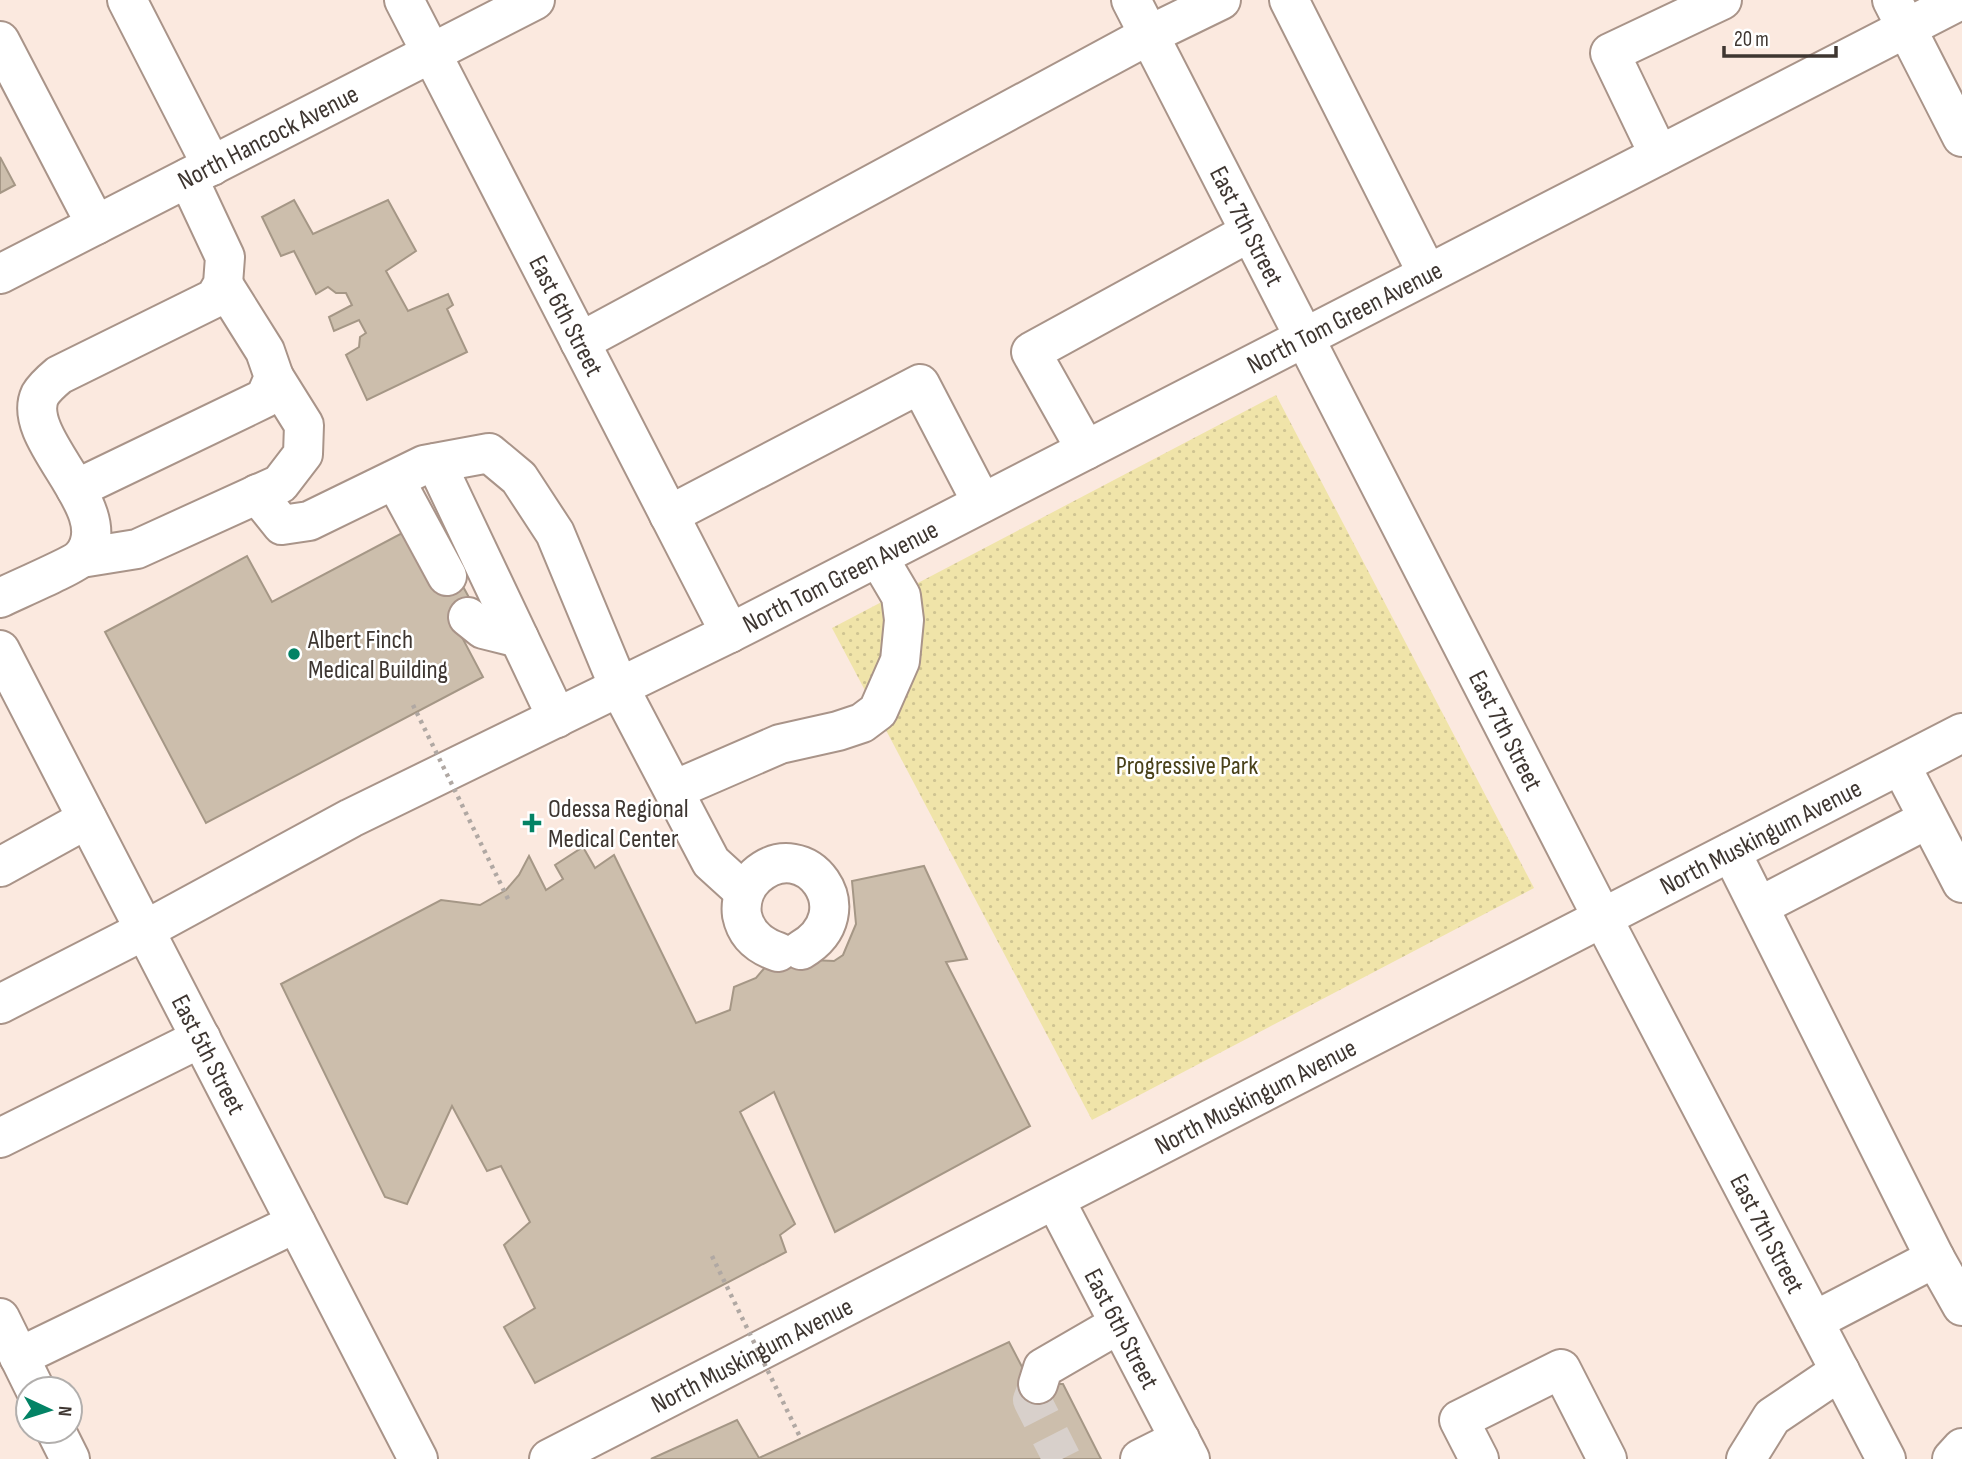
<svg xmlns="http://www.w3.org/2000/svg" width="1962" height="1459" font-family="'Sofia Sans Condensed',sans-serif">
<defs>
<pattern id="grass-dots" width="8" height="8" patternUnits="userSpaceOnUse" patternTransform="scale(1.75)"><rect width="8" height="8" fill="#f0e4a9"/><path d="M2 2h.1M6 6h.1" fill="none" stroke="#cfc492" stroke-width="1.8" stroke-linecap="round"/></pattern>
</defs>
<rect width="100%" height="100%" fill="#fff6f1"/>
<path fill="#fbe9df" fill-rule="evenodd" d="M0,0H1962V1459H0ZM28,1389H70V1431H28Z"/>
<polygon fill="url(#grass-dots)" points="1276,395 1534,888 1092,1120 832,628"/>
<g fill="#ccbeac" stroke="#a59786" stroke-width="2">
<polygon points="0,157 15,185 0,193"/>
<polygon points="294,200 313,234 388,200 416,251 386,271 408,311 448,294 453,305 447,309 467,352 367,400 346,355 359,347 360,337 366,333 359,320 334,331 329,317 352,305 346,293 336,293 328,287 316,294 294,251 281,256 262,217"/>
<polygon points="408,530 455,572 477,612 455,624 483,677 206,823 105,632 247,556 272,602"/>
<polygon points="583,847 595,868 614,855 696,1023 730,1010 734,987 756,978 778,952 811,960 834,961 843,955 856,924 852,881 924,866 967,959 946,962 1030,1126 835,1232 774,1092 740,1112 795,1224 780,1235 786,1252 535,1383 504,1327 535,1308 504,1245 530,1222 501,1166 487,1171 452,1106 407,1204 385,1197 281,984 441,900 480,905 506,890 519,875 529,856 546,890 563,879 555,865"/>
<polygon points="1009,1342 1031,1384 1063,1384 1101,1459 651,1459 737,1420 759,1458"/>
</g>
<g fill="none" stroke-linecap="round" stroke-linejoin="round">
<polyline stroke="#d8d0cb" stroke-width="38" stroke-dasharray="38 19" stroke-linecap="butt" points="1038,1384 1032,1400 1062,1459"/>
<g stroke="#a99489" stroke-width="42">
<g id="minor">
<polyline points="127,0 212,166"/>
<path id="s1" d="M404,0L730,633"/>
<path id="s2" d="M1131,0L1603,919L1886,1459"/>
<polyline points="1289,0 1427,273"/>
<polyline points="0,41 96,225"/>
<polyline points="1659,155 1610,53 1722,0"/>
<path id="s3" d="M0,274L535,0"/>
<polyline points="580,342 1149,35 1221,0"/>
<polyline points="1086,450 1031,352 1250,232"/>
<polyline points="436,463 557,718"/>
<polyline points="395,480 447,576"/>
<polyline points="76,489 265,398 274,377 265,351 223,284"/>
<polyline points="257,494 282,525 309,521 424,465 489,453 519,478 555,533 619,687 711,862 744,892"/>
<polyline points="669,515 920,384 982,503"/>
<polyline points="81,558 137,549 280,484 303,454 304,425 274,377"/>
<path d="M0,598C14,591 75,565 82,557C122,511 19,440 40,395C44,388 53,380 59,375L215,298L223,284L225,257L188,178"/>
<polyline points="468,617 483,629 519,638"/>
<path id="s4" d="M0,650L418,1459"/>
<polyline points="1901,766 1962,883"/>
<polyline points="674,790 780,744 838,731 862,723 878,711 900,661 904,620 901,596 878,557"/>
<polyline points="1731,852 1935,1258"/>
<polyline points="0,867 87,819"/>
<polyline points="1760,906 1928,819"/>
<path d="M778,952C760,946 746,935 742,915C740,901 745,886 756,876C805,832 866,912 801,950"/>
<path id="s5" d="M0,1004L145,930L351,818L730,633L1961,0"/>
<polyline points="0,1138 201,1038"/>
<path id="s6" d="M1055,1200L1190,1459"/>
<polyline points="0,1318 35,1389"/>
<polyline points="1814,1321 1935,1258 1962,1306"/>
<polyline points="19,1357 296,1223"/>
<polyline points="1038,1384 1043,1368 1119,1324"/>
<polyline points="56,1431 70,1459"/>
<path id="s7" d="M549,1459L1962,733"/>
<polyline points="1140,1459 1180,1439"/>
<polyline points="1479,1459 1459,1420 1561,1369 1607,1459"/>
<polyline points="1746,1459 1772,1417 1840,1371"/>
<polyline points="1952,1459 1962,1448"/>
</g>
</g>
<g stroke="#a99489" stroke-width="42">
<polyline id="major" points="1892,0 1962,137"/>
</g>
<use href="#minor" stroke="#fff" stroke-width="38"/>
<use href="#major" stroke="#fff" stroke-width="38"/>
<g stroke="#b0a8a3" stroke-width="4.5" stroke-dasharray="3.5 5" stroke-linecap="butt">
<polyline points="413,705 509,901"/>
<polyline points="712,1256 801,1439"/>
</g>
</g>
<g fill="#038365" stroke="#fff" stroke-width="2.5">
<circle cx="294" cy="654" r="7"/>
<path d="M528.5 812.5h7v7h7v7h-7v7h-7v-7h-7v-7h7z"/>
</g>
<g text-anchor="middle" stroke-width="5" stroke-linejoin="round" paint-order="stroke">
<g font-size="26" fill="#3e3631" stroke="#fff">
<text dy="9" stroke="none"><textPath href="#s3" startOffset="301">North Hancock Avenue</textPath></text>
<text dy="9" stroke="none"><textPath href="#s2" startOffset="254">East 7th Street</textPath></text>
<text dy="9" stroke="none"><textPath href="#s5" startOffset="1510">North Tom Green Avenue</textPath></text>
<text dy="9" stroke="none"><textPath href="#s1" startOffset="355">East 6th Street</textPath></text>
<text dy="9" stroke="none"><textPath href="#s5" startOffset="943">North Tom Green Avenue</textPath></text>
<text dy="9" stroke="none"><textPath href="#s2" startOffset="821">East 7th Street</textPath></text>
<text dy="9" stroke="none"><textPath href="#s7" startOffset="1362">North Muskingum Avenue</textPath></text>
<text dy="9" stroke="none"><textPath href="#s4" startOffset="455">East 5th Street</textPath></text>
<text dy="9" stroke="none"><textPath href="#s7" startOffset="794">North Muskingum Avenue</textPath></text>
<text dy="9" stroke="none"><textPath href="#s2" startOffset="1388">East 7th Street</textPath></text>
<text dy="9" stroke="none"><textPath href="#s6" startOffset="145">East 6th Street</textPath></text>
<text dy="9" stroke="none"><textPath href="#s7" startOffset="228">North Muskingum Avenue</textPath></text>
</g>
<g font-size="26" fill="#3e3631" stroke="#fff" text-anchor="start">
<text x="308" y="648">Albert Finch<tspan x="308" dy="30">Medical Building</tspan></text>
<text x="548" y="817">Odessa Regional<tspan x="548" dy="30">Medical Center</tspan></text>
</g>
<g font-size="26" fill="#494119" stroke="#fff">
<text x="1187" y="774">Progressive Park</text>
</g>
</g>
<g transform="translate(49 1410) rotate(94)"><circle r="33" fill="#ffffff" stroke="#b2afad" stroke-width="2"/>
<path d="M0-5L12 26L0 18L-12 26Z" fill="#038365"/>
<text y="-10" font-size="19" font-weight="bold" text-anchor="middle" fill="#3e3631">N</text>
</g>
<path d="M1724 46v10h112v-10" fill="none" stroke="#3e3631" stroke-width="3.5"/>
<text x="1734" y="46" font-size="21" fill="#3e3631" stroke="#ffffff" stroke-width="5" paint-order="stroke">20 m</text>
</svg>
